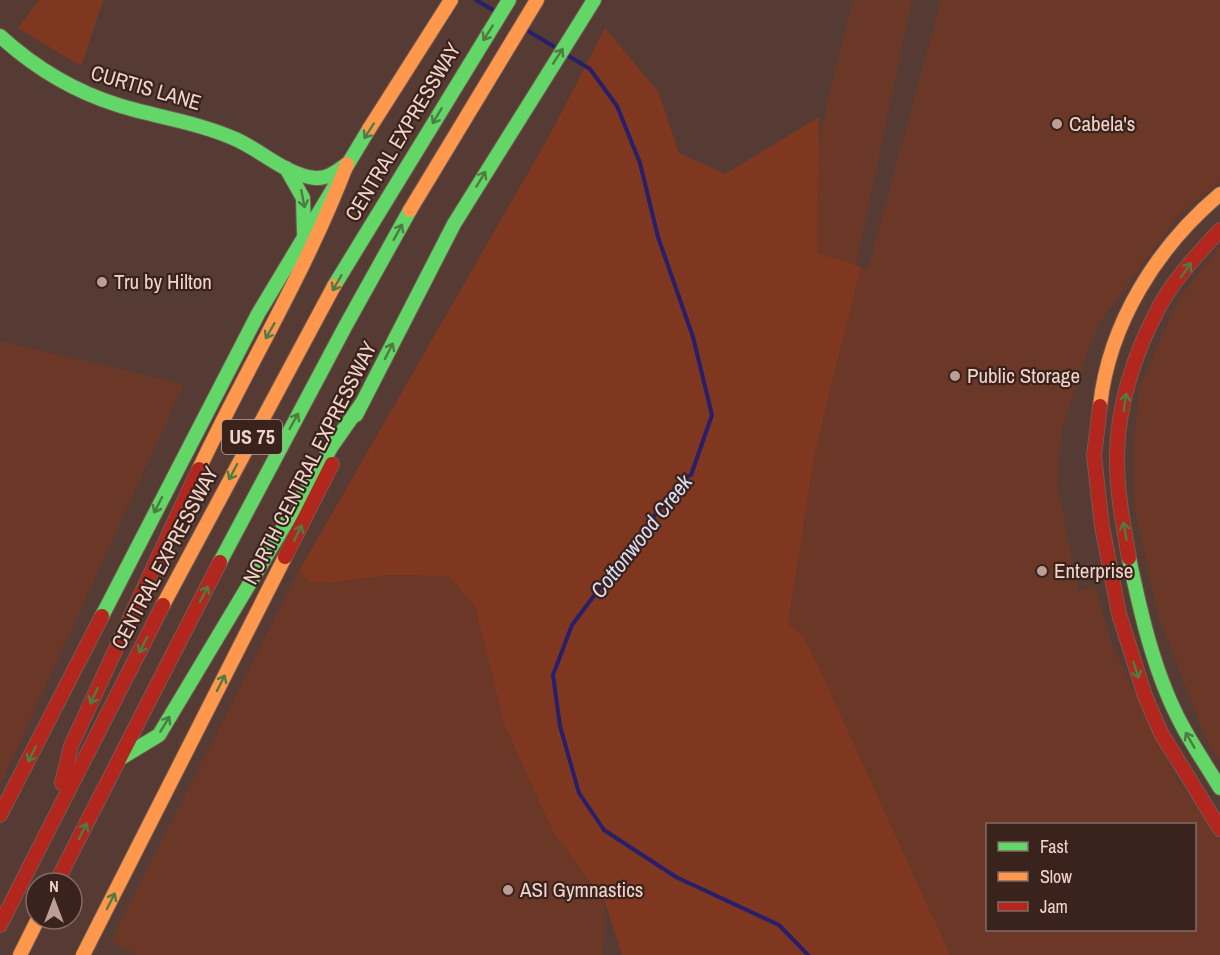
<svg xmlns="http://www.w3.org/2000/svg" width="1220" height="955" font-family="'Archivo Narrow',sans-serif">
<rect width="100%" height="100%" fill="#553b33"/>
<g fill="#6b3827" fill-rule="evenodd">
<path d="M853,0H912L823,421L861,267L868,269L941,0H1220V182L1178,216L1102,319L1091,341L1062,429L1057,484L1078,591L1095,587L1112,645L1177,780L1220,839V955H950L821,672L803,636L788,625L811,479L680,817L829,95ZM988,824H1194V930H988Z"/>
<polygon points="1220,246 1220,760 1210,748 1158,615 1135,508 1133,449 1140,386 1179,299"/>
<polygon points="0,341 184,384 0,785"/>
<polygon points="299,571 310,582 329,583 387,575 449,576 475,606 504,724 553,831 605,902 603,955 138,955 111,941"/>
</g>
<g fill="#7f381f">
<polygon points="39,0 103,0 81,66 18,28"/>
<polygon points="605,28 659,93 679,153 725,174 819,117 817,253 861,267 816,447 788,624 803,636 821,672 950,955 622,955 605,902 553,831 504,724 475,606 449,576 387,575 329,583 310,582 299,571 552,131"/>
</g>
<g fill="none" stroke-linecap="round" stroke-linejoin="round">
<g stroke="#281e6b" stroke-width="4">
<polyline points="476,0 493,10"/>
<polyline points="528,31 558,49"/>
<polyline points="567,55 590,69 617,106 640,163 658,237 693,337 712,415 691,475 682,479 572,625 553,675 560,726 579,793 604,830 676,877 779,925 808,955"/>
</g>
<g stroke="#715952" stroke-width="16">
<g id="fast">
<path d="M0,36C34,67 73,91 118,105C156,117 196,122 233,138C260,149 285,175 315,178C326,179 335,173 344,166"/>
<polyline points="286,168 303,198 304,233"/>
<polyline points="334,286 509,0"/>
<polyline points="356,415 454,224 594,0"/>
<path d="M1129,558C1141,615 1155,677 1184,729C1195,749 1208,768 1220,788"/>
<polyline points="220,562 346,325 410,210"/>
<polyline points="102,616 258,314 369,129"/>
<polyline points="121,758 159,735 332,446 362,403"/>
</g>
</g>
<g stroke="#715952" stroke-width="16">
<g id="slow">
<polyline points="369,129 451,0"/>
<polyline points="410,210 537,0"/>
<path d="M1100,406C1109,323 1157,247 1220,194"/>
<path d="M199,469C247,367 307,270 347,164"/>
<polyline points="163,605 334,286"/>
<polyline points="20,955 38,919"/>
<polyline points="83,955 285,557"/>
</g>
</g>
<g stroke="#715952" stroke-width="16">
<g id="jam">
<polyline points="1100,406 1094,456 1102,526 1119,614 1145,696 1161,733 1220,829"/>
<polyline points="285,557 332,464"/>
<path d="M1129,558C1123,524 1116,487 1117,453C1118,406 1134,355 1156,313C1171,282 1197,255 1220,230"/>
<polyline points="62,783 71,746 199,469"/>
<polyline points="0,815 102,616"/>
<polyline points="56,883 220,562"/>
<polyline points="0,925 163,605"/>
</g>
</g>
<use href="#fast" stroke="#63d668" stroke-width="14"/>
<use href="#slow" stroke="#ff974d" stroke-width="14"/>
<use href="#jam" stroke="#b3261e" stroke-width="14"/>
</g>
<defs><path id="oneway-shaft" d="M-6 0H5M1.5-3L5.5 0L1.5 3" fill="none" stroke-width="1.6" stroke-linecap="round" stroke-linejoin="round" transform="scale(1.5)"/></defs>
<g stroke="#4e7c42">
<use href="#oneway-shaft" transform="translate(488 33) rotate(123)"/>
<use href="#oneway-shaft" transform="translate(558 56) rotate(-57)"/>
<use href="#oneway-shaft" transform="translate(437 116) rotate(121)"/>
<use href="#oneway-shaft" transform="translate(369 131) rotate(123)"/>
<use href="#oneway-shaft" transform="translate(481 179) rotate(-59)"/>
<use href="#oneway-shaft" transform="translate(303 199) rotate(79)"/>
<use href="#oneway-shaft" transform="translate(398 232) rotate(-61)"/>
<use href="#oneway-shaft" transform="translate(1186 270) rotate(-55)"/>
<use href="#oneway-shaft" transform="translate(337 283) rotate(120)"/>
<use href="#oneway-shaft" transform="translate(270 331) rotate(120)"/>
<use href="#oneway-shaft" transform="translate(389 351) rotate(-63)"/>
<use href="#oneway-shaft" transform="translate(1125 402) rotate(-82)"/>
<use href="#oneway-shaft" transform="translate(294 421) rotate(-61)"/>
<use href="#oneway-shaft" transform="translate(233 472) rotate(118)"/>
<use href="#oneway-shaft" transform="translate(158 505) rotate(117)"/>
<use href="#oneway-shaft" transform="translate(1125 531) rotate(-100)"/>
<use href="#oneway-shaft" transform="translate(298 533) rotate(-64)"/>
<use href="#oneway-shaft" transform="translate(204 594) rotate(-63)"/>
<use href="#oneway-shaft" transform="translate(143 645) rotate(117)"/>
<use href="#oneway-shaft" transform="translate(1136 670) rotate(72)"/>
<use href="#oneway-shaft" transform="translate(221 683) rotate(-63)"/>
<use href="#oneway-shaft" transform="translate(94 696) rotate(115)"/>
<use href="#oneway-shaft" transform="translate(165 724) rotate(-59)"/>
<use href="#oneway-shaft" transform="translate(1190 740) rotate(-120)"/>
<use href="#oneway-shaft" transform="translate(32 754) rotate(117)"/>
<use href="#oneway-shaft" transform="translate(83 831) rotate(-63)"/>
<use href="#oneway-shaft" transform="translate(111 901) rotate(-63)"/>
</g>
<g fill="#bc9e96" stroke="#39231c" stroke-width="2">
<circle cx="1057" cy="124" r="6"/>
<circle cx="102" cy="282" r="6"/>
<circle cx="955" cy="376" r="6"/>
<circle cx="1042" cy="571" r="6"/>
<circle cx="508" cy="890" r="6"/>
</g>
<g text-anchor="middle" stroke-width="4.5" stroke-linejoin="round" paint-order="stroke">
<rect fill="#39231c" stroke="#bb9f96" stroke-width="1.5" x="222" y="420" width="60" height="34" rx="4.5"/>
<g font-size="20" font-weight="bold" fill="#f3d4cb">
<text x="252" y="444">US 75</text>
</g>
<g font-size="21" fill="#f3d4cb" stroke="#39231c">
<text transform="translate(146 88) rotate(16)" y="7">CURTIS LANE</text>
<text transform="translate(403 132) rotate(-59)" y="7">CENTRAL EXPRESSWAY</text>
<text transform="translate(310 463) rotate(-63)" y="7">NORTH CENTRAL EXPRESSWAY</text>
<text transform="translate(165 558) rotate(-62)" y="7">CENTRAL EXPRESSWAY</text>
</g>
<g font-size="21" fill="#f3d4cb" stroke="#39231c" text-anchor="start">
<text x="1069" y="131">Cabela's</text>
<text x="114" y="289">Tru by Hilton</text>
<text x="967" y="383">Public Storage</text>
<text x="1054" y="578">Enterprise</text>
<text x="520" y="897">ASI Gymnastics</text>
</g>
<g font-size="22" font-style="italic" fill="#d9ddf5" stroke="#39231c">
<text transform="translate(641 536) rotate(-52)" y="8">Cottonwood Creek</text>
</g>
</g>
<rect x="986" y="823" width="210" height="108" fill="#39231c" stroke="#836a62" stroke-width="1.5"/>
<rect x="998" y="842" width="30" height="9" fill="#63d668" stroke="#836a62" stroke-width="1.5"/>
<text x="1040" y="853" font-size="18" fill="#f3d4cb">Fast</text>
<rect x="998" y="872" width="30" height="9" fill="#ff974d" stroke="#836a62" stroke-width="1.5"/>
<text x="1040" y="883" font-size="18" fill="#f3d4cb">Slow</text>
<rect x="998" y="902" width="30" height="9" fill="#b3261e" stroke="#836a62" stroke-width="1.5"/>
<text x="1040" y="913" font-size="18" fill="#f3d4cb">Jam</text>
<g transform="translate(54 901)"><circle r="28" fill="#39231c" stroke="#836a62" stroke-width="1.5"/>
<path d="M0-4.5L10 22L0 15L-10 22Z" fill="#bc9e96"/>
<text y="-9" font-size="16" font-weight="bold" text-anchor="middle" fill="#f3d4cb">N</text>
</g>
</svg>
